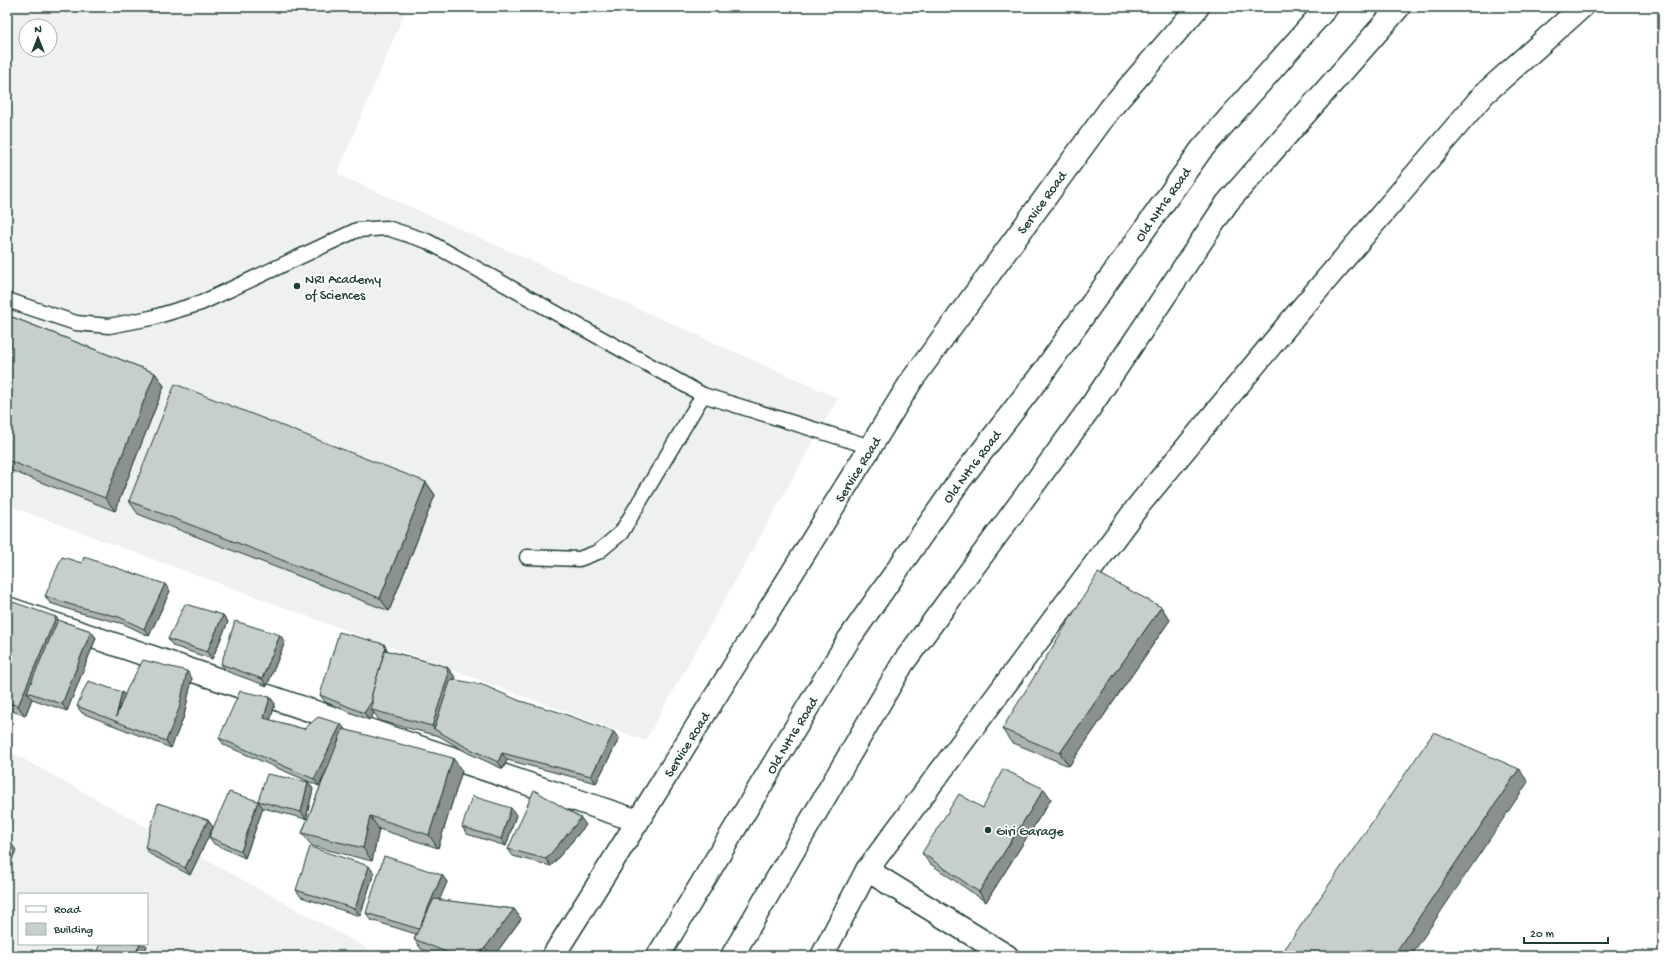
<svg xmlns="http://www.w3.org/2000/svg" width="1670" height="963" font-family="'Gochi Hand',sans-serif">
<rect width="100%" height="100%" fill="#fff"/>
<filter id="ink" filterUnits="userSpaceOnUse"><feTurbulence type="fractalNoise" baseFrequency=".025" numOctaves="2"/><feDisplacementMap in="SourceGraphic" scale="8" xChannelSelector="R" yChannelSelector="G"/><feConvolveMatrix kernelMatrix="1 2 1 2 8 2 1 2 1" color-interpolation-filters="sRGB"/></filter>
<g filter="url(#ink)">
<g fill="#eef1f0" fill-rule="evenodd">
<path d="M7,7H407L337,174L838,398L645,741L7,505ZM26,26H50V50H26Z"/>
<path d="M7,750L381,956H7ZM19,894H147V944H19Z"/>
</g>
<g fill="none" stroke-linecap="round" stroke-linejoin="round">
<g stroke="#1f3d34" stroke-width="17">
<g id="service">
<polyline points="7,300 76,323 109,326 151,318 201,303 357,230 387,228 427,241 703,395 871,447"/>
<polyline points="527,557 579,559 598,552 621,533 703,395"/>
</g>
</g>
<g stroke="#1f3d34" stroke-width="25">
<g id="minor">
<polyline points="7,608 638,821"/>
<polyline points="867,870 1007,956"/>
</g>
</g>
<g stroke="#1f3d34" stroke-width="25">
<g id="tertiary">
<polyline points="553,956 638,821 912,380 1110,109 1198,7"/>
<polyline points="822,956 867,870 1139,505 1291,321 1484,94 1582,7"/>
</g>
</g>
<g stroke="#1f3d34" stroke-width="25">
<g id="primary">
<polyline points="658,956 849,639 960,480 1044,371 1201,150 1327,7"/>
<polyline points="732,956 903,663 1087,412 1227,203 1399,7"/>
</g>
</g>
<use href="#service" stroke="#fff" stroke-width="14"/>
<use href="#minor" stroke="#fff" stroke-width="22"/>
<use href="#tertiary" stroke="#fff" stroke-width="22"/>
<use href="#primary" stroke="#fff" stroke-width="22"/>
</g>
<g fill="#abb2af" stroke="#1f3d34">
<polygon points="7,315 155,373 164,386 115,511 7,469"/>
<polygon points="426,482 435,495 389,611 138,514 129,501"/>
<polygon points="170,591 149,636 124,624 77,612 50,603 45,596"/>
<polygon points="1161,607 1170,620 1069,766 1011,742 1002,729"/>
<polygon points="7,613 56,617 58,620 91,631 96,638 67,711 32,699 25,716 7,709"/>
<polygon points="223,615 228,622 212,659 173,646 168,639"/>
<polygon points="280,635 285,642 267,686 226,671 221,664"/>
<polygon points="389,651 447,667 455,677 455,680 520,701 619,739 596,783 507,760 503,769 468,753 439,736 380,721 374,713 369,720 325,702 320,695"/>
<polygon points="192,678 184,716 171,748 82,713 77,706 122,692 125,696"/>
<polygon points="270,697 275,704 270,720 304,729 344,729 462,771 438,848 379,829 372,861 312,846 302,833 328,767 319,786 224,745 219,738"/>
<polygon points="308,782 313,789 306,819 263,808 245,858 214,844 209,837 258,801"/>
<polygon points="1044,789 1051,799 986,902 929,863 922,853 983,808"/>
<polygon points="516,815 506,846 467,834 462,827"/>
<polygon points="586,825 551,866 513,856 508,849"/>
<polygon points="213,827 190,875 150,854 145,847"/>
<polygon points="374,873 360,916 301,897 296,890"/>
<polygon points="442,875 447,882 439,900 514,909 521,919 494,956 438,956 421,949 414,939 416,934 371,920 366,913"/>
<polygon points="147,946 142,956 98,956 96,953"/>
</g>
<g fill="#8b918f" stroke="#1f3d34">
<polygon points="155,373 164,386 115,511 105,498"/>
<polygon points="426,482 435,495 389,611 380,598"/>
<polygon points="165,584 170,591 149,636 144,629"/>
<polygon points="1161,607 1170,620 1069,766 1060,753"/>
<polygon points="223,615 228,622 212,659 207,652"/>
<polygon points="56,617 63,627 27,692 32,699 25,716 18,706"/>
<polygon points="91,631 96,638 67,711 62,704"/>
<polygon points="280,635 285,642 267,686 262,679"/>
<polygon points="384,644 388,651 372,710 374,713 369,720 364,713"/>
<polygon points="447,667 455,677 456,686 434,729 432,726"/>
<polygon points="187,671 192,678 184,716 171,748 166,741"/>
<polygon points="122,692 127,699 116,717"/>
<polygon points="270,697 275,704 269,725 264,718"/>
<polygon points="341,724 346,731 319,786 314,779"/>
<polygon points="614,732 619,739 596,783 591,776"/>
<polygon points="502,753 507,760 503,769 498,762"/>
<polygon points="453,758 462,771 438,848 429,835"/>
<polygon points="1519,769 1528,782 1411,956 1393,956"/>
<polygon points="308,782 313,789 306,819 301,812"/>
<polygon points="1044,789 1051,799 986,902 979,892"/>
<polygon points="258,801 263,808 245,858 241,851"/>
<polygon points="511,808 516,815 506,846 501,839"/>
<polygon points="370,816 379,829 372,861 363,848"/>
<polygon points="581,818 586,825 551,866 546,859"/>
<polygon points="208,820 213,827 190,875 185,868"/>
<polygon points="9,840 16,850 7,872 7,844"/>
<polygon points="369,866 374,873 360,916 355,909"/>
<polygon points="442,875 447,882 424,936 419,929"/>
<polygon points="514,909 521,919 494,956 491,956 485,948"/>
<polygon points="140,944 145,944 147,946 142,956 134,956"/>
</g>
<g fill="#c7cfcc" stroke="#1f3d34">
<polygon points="7,315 155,373 105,498 7,460"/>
<polygon points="175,384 426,482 380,598 129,501"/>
<polygon points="62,557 82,563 84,557 165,584 144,629 119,617 72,605 45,596"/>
<polygon points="1098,573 1161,607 1060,753 1002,729"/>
<polygon points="13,602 56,617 18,706 7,702 7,616"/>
<polygon points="185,604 223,615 207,652 168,639"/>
<polygon points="58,620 91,631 62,704 27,692"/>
<polygon points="235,621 280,635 262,679 221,664"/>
<polygon points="339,632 384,644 386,650 385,650 372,694 372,701 364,713 320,695"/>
<polygon points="385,650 447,667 448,676 432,726 372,710 372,694"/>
<polygon points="143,660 187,671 179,709 166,741 77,706 88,681 122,692 116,717 127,689"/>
<polygon points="451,679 483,685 520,701 559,712 614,732 591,776 502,753 498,762 464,746 434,729"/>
<polygon points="240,691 270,697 264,718 304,729 318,717 341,724 314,779 219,738"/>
<polygon points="343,729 453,758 429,835 370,816 363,848 302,833"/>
<polygon points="1434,732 1519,769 1393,956 1280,956"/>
<polygon points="1003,769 1044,789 979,892 922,853 959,794 983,808"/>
<polygon points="267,774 308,782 301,812 258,801"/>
<polygon points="534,790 581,818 546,859 508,849"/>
<polygon points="229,792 258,801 241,851 209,837"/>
<polygon points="472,796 511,808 501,839 462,827"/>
<polygon points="158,803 208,820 185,868 145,847"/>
<polygon points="310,847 369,866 355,909 296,890"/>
<polygon points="384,856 442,875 419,929 366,913"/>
<polygon points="434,899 514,909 485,948 474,956 456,956 414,939"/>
<polygon points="100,944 140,944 134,956 103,956 96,953"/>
</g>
</g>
<g fill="#1f3d34" stroke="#fff" stroke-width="1.5">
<circle cx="297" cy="286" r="4"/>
<circle cx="988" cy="830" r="4"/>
</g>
<g text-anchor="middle" stroke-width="3.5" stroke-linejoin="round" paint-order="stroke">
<g font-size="14" fill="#1f3d34" stroke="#fff">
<text transform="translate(1041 202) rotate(-54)" y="5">Service Road</text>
<text transform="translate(1162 204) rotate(-55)" y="5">Old NH16 Road</text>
<text transform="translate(971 466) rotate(-53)" y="5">Old NH16 Road</text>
<text transform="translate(857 469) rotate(-58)" y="5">Service Road</text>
<text transform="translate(791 735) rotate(-59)" y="5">Old NH16 Road</text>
<text transform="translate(686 744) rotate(-58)" y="5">Service Road</text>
</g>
<g font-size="14" fill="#1f3d34" stroke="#fff" text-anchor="start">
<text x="305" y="283">NRI Academy<tspan x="305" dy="16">of Sciences</tspan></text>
<text x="996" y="835">Giri Garage</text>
</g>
</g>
<rect width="1670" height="963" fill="none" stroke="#fff" stroke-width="24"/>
<rect x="12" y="12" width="1646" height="939" fill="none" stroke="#1f3d34" stroke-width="1.5" filter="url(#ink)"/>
<rect x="18" y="893" width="130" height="52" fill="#ffffff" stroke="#a5b1ae"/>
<rect x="26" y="906" width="20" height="6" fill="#ffffff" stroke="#a5b1ae"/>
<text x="54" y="913" font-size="12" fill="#1f3d34">Road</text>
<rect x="26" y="923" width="20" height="12" fill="#c7cfcc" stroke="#a5b1ae"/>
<text x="54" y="933" font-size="12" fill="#1f3d34">Building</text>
<g transform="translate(38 38)"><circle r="19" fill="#ffffff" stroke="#a5b1ae"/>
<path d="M0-3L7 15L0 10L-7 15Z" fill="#1f3d34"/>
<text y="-6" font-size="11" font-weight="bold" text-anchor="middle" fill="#1f3d34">N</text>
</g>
<path d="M1524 937v6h84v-6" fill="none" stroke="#1f3d34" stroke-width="2"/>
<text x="1530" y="937" font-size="12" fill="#1f3d34" stroke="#ffffff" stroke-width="3" paint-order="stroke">20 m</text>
</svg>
